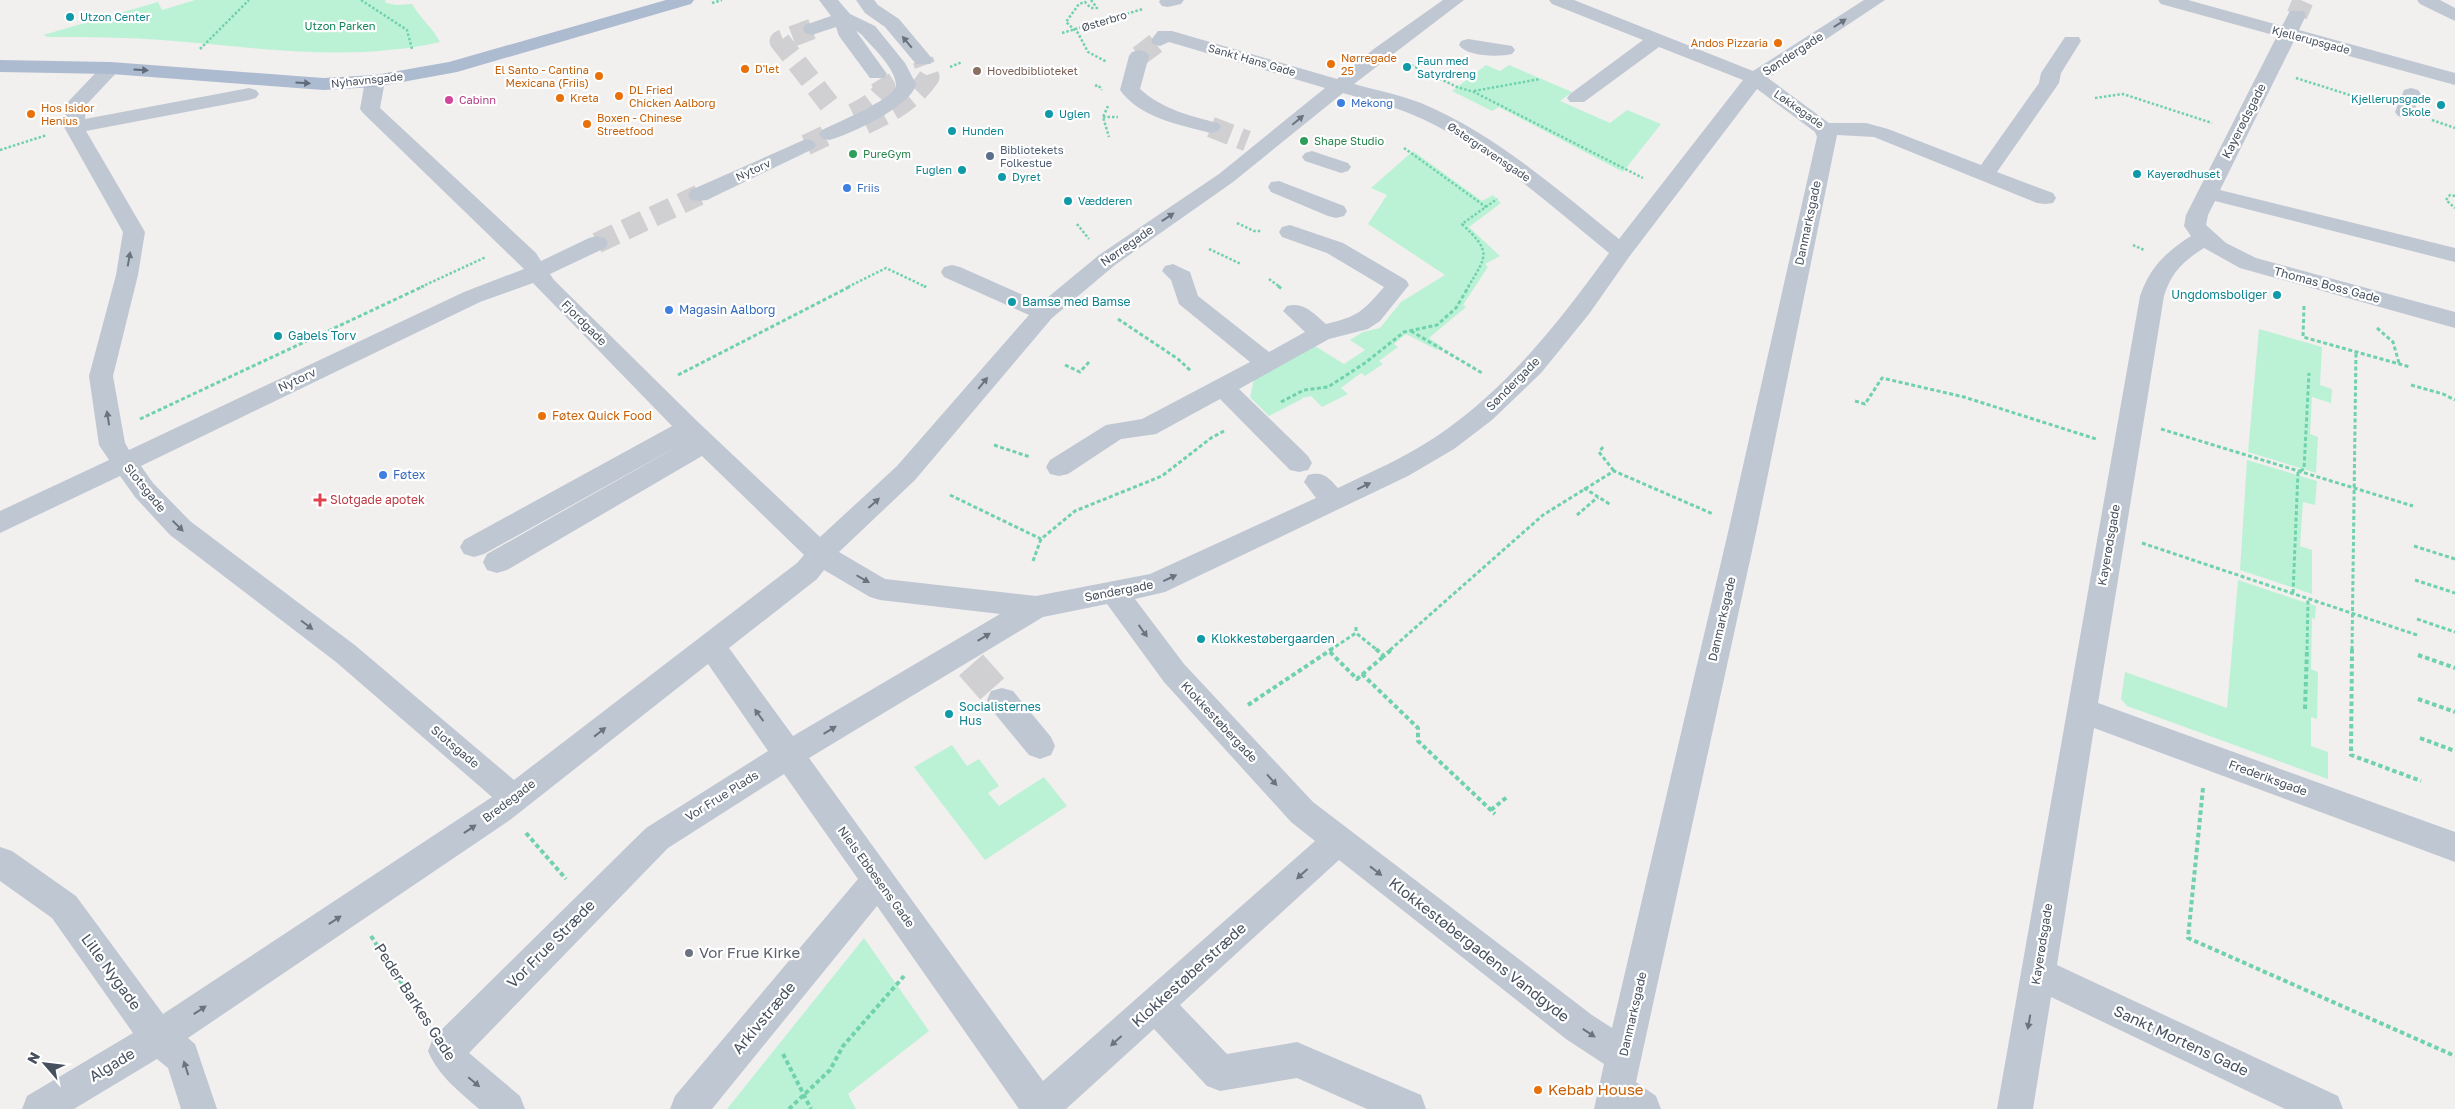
<svg xmlns="http://www.w3.org/2000/svg" width="2455" height="1109" font-family="'Golos Text',sans-serif">
<rect width="100%" height="100%" fill="#f2efef"/>
<g fill="#bbf2d6">
<path d="M195,0H385L386,3L397,5L412,4C421,19 432,27 440,42C347,63 255,47 162,40C124,37 86,37 48,37L43,35L158,2L162,10Z"/>
<polygon points="1486,65 1500,71 1509,65 1572,92 1560,101 1610,123 1627,110 1661,124 1623,172 1499,107 1492,111 1452,91"/>
<polygon points="1413,151 1482,201 1493,195 1501,203 1469,227 1500,256 1485,264 1488,267 1463,305 1466,307 1429,338 1441,346 1437,350 1406,334 1394,344 1398,347 1379,361 1383,364 1365,376 1361,373 1341,388 1348,394 1322,407 1311,396 1302,398 1302,399 1269,416 1250,397 1254,379 1315,346 1344,364 1365,350 1350,340 1363,332 1380,328 1401,302 1445,275 1368,224 1387,195 1371,188"/>
<polygon points="2259,329 2322,347 2320,385 2332,389 2331,403 2312,397 2310,434 2318,437 2316,473 2248,452"/>
<polygon points="2247,460 2317,481 2315,505 2303,502 2300,546 2312,550 2312,594 2240,570"/>
<polygon points="2238,580 2316,606 2315,619 2312,618 2311,669 2318,672 2317,719 2311,717 2311,746 2328,752 2328,779 2127,706 2121,699 2125,672 2227,708"/>
<polygon points="952,745 967,766 979,759 999,786 988,793 999,806 1044,777 1067,806 985,860 914,767"/>
<polygon points="864,938 929,1031 848,1094 856,1109 727,1109"/>
</g>
<g fill="none" stroke-linecap="round" stroke-linejoin="round">
<g stroke="#d0cfd2" stroke-width="21" stroke-dasharray="21 10" stroke-linecap="butt">
<polyline points="2297,15 2303,1"/>
<polyline points="812,29 780,41 833,109"/>
<polyline points="1139,56 1160,40"/>
<path d="M853,114C867,107 878,101 885,87L877,74"/>
<path d="M865,124C890,112 913,101 929,77L923,60"/>
<polyline points="1211,127 1247,141"/>
<polyline points="806,145 829,134"/>
<polyline points="597,243 699,195"/>
</g>
<polyline stroke="#d0cfd2" stroke-width="32" stroke-dasharray="32 16" stroke-linecap="butt" points="971,665 1002,700"/>
<g stroke="#70d2ac" stroke-width="2.5" stroke-dasharray="2.5 2" stroke-linecap="butt">
<polyline points="361,0 407,30 412,49"/>
<polyline points="1091,0 1097,8 1091,8 1085,2 1079,4 1066,22 1078,33 1088,52 1107,62"/>
<polyline points="712,3 722,0"/>
<polyline points="1062,33 1143,9"/>
<polyline points="200,49 249,0"/>
<polyline points="1411,65 1457,87 1474,92 1643,178"/>
<polyline points="950,67 962,62"/>
<polyline points="2296,78 2378,104"/>
<polyline points="1095,86 1098,85 1102,90"/>
<polyline points="1474,91 1540,79"/>
<polyline points="2095,98 2123,94 2212,123"/>
<polyline points="1108,106 1103,117 1109,137"/>
<polyline points="1103,117 1118,117"/>
<polyline points="2432,120 2455,128"/>
<polyline points="1404,148 1486,207"/>
<polyline points="0,150 47,135"/>
<polyline points="2455,196 2450,195 2446,200 2455,208"/>
<polyline points="1237,223 1254,231 1262,231"/>
<polyline points="1077,224 1089,239"/>
<polyline points="2133,245 2144,250"/>
<polyline points="1209,249 1241,264"/>
<polyline points="1269,279 1280,287"/>
<polyline points="421,287 486,257"/>
<polyline points="848,287 886,268 926,287"/>
<path d="M1468,287C1488,254 1491,252 1462,224L1497,199"/>
</g>
<g stroke="#70d2ac" stroke-width="3" stroke-dasharray="4 2.5" stroke-linecap="butt">
<polyline points="924,286 926,287"/>
<polyline points="1278,286 1282,289"/>
<polyline points="2304,306 2303,337 2410,367"/>
<polyline points="1118,319 1178,359 1191,371"/>
<polyline points="2377,328 2393,342 2399,363"/>
<polyline points="1411,331 1482,373"/>
<polyline points="1065,365 1080,372 1090,361"/>
<polyline points="678,375 851,286"/>
<polyline points="2411,385 2443,394 2455,400"/>
<polyline points="1855,401 1865,404 1882,378 1964,397 2096,439"/>
<polyline points="1281,402 1304,390 1328,387 1365,363 1404,332 1437,325 1456,308 1469,286"/>
<polyline points="140,419 424,286"/>
<polyline points="2161,429 2413,506"/>
<polyline points="994,445 1030,457"/>
<polyline points="1603,447 1599,452 1614,471"/>
<polyline points="1584,488 1611,505"/>
<polyline points="950,495 1041,539"/>
<polyline points="1577,515 1598,497"/>
<polyline points="2142,543 2417,635"/>
<polyline points="2414,546 2455,559"/>
<polyline points="1033,561 1041,539 1075,511 1162,476 1211,438 1224,431"/>
<polyline points="2415,580 2455,593"/>
<polyline points="2293,593 2298,472 2304,469 2309,373"/>
<polyline points="2417,619 2455,632"/>
<polyline points="1356,627 1356,633"/>
<polyline points="1330,650 1356,633 1377,650"/>
<polyline points="1390,650 1543,515 1614,471 1713,514"/>
<polyline points="2307,650 2308,598"/>
<polyline points="2352,650 2356,351"/>
</g>
<g stroke="#70d2ac" stroke-width="4" stroke-dasharray="4.5 3" stroke-linecap="butt">
<polyline points="1376,649 1384,656 1392,649"/>
<polyline points="2352,649 2351,755 2421,781"/>
<polyline points="1330,652 1357,679 1384,656"/>
<polyline points="2418,655 2455,668"/>
<polyline points="1362,674 1418,728 1418,741 1495,814"/>
<polyline points="2418,699 2455,712"/>
<polyline points="1248,705 1332,649"/>
<polyline points="2305,709 2307,649"/>
<polyline points="2420,738 2455,751"/>
<polyline points="2203,788 2188,938 2455,1056"/>
<polyline points="1491,810 1507,797"/>
<polyline points="526,833 566,879"/>
<polyline points="371,936 425,1019"/>
<polyline points="783,1054 811,1109"/>
<polyline points="789,1109 830,1070 843,1046 904,976"/>
</g>
<g fill="#bfc7d2" fill-rule="evenodd">
<path d="M819,0H838L850,14L875,26L905,63L916,84C913,105 850,135 829,140L822,138L819,134L822,130C834,124 897,98 896,85C895,67 872,47 861,34L856,31L887,74L884,78H870L839,36L836,27L812,35L805,33L803,29L805,25L831,16Z"/>
<polygon points="856,0 874,0 878,5 899,19 930,56 933,60 930,64 916,64 885,27 865,13"/>
<polygon points="1160,0 1184,0 1181,4 1168,7 1162,6 1159,2"/>
<path d="M1443,0H1464L1354,84C1376,90 1400,95 1421,103C1495,134 1557,189 1619,239L1743,80L1659,47L1584,102H1570L1567,98L1570,94L1643,40L1552,4L1549,0H1574L1753,71L1864,0H1885L1768,78L1829,123H1866L1888,129L1981,165L2039,83L2041,73L2065,37H2079L2081,41L2061,73L2059,83L1997,172L2053,193L2056,198L2053,203L2045,204L2037,203L1874,137L1837,135L1757,528L1636,1082L1656,1096L1661,1109H1594L1604,1064L1566,1039L1339,860L1180,1005L1227,1054L1297,1042L1421,1095L1426,1109H1367L1297,1078L1220,1091L1207,1086L1154,1029L1066,1109H1019L877,906L712,1109H670L675,1096L858,879L784,774L668,848L469,1053L520,1096L525,1109H479C459,1091 439,1077 428,1051L433,1038L646,828L768,751L708,664L510,820L188,1038L195,1044L217,1109H181L168,1068L157,1059L74,1109H22L27,1096L133,1033L52,918L0,881V847L12,851L76,896L163,1014L492,797L336,662L170,535L135,497L120,476L0,533V511L109,460L99,445L89,376L116,275L123,232L64,127L66,104L104,64H118L121,68L86,105L85,119L249,88L256,90L259,94L256,98L249,100L86,131L145,232L138,275L113,376L125,443L129,450L464,292L524,269L363,113L360,109L365,81L368,77H382L385,81L380,108L536,253L541,261L589,238L597,236L605,238L608,243L605,248L550,274L554,280L698,422L820,537L897,466L1029,315L944,277L941,272L944,267L952,265L960,267L1041,303L1099,255L1219,174L1325,88L1169,42L1160,46L1153,44L1151,40L1158,31H1172L1337,79L1375,48ZM1757,89L1815,132L1817,137L1729,528L1612,1028L1592,1015L1313,802L1184,664L1135,599L1165,592L1408,476L1454,449L1492,420L1541,373L1589,314L1629,257ZM1343,93C1364,99 1386,104 1406,112C1482,142 1546,202 1609,253C1560,321 1507,389 1437,436C1406,457 1371,472 1338,488C1328,477 1323,471 1308,475L1304,482L1316,498L1150,574L1036,596L885,579L839,552L915,480L1052,318L1115,265L1233,182ZM533,283L672,426L464,540L460,547L464,554L474,557L484,554L687,441L487,554L483,562L487,570L497,573L507,570L702,456L804,555L797,563L514,780L356,646L190,521L153,483L141,466L480,302ZM824,570L870,597L880,600L1000,614L793,736L729,648L817,579ZM1107,604L1164,682L1291,822L1315,841L1043,1081L809,758L1043,617Z"/>
<path d="M2158,0H2188L2282,26L2290,11H2304L2306,15L2299,30L2455,73V85L2294,41L2220,190L2455,248V262L2215,201L2208,215L2206,225L2226,243L2256,258L2455,312V328L2240,268L2204,248C2183,261 2171,273 2164,296L2098,703L2455,832V862L2094,728L2057,965L2338,1096L2343,1109H2285L2051,997L2033,1109H1997L2140,296C2150,267 2166,252 2191,236L2184,226L2186,215L2277,36L2161,4Z"/>
<polygon points="2417,0 2440,0 2455,8 2455,21 2420,4"/>
<path d="M1468,39L1512,46L1515,50L1512,54C1499,57 1467,57 1459,45L1461,41Z"/>
<path d="M1139,50L1146,52L1149,56L1140,89C1162,109 1190,116 1218,123L1221,127L1218,131L1211,133C1180,125 1140,118 1120,90L1129,56L1132,52Z"/>
<polygon points="2411,88 2418,90 2421,94 2412,116 2405,118 2398,116 2395,112 2404,90"/>
<polygon points="806,139 813,141 816,145 813,149 707,200 699,201 691,200 688,195 691,190"/>
<polygon points="1312,151 1348,163 1351,167 1348,171 1341,173 1305,161 1302,157 1305,153"/>
<polygon points="1279,181 1344,206 1347,211 1344,216 1336,218 1328,216 1271,192 1268,187 1271,182"/>
<path d="M1290,225L1343,243L1406,280L1409,285L1380,321L1368,329L1329,339L1239,389L1308,456L1312,463L1308,470L1299,472L1290,470L1220,399L1156,434L1121,439L1068,474L1059,476L1050,474L1046,467L1050,460L1106,425L1142,419L1250,362L1179,304L1171,280L1162,271L1165,266L1173,264L1190,272L1198,296L1269,352L1305,332L1283,311L1287,306C1304,301 1314,314 1326,324C1359,316 1362,312 1384,287L1327,253L1282,237L1279,232L1282,227Z"/>
<polygon points="1002,688 1013,691 1051,737 1055,746 1051,755 1040,759 1029,755 991,709 987,700 991,691"/>
</g>
<polygon fill="#adbbd0" fill-rule="evenodd" points="666,0 694,0 691,4 457,72 375,87 323,90 111,74 0,72 0,60 111,62 323,78 375,75 449,62"/>
</g>
<defs><path id="oneway-solid" d="M-6-.8H1V-3.2L6.5 0L1 3.2V.8H-6Z" transform="scale(1.25)"/></defs>
<g fill="#6a7481">
<use href="#oneway-solid" transform="translate(1840 23) rotate(-33)"/>
<use href="#oneway-solid" transform="translate(907 42) rotate(-130)"/>
<use href="#oneway-solid" transform="translate(1298 120) rotate(-40)"/>
<use href="#oneway-solid" transform="translate(1168 217) rotate(-34)"/>
<use href="#oneway-solid" transform="translate(129 259) rotate(-80)"/>
<use href="#oneway-solid" transform="translate(983 383) rotate(-51)"/>
<use href="#oneway-solid" transform="translate(108 418) rotate(-99)"/>
<use href="#oneway-solid" transform="translate(1364 486) rotate(-26)"/>
<use href="#oneway-solid" transform="translate(874 503) rotate(-42)"/>
<use href="#oneway-solid" transform="translate(178 526) rotate(44)"/>
<use href="#oneway-solid" transform="translate(1170 578) rotate(-25)"/>
<use href="#oneway-solid" transform="translate(863 579) rotate(30)"/>
<use href="#oneway-solid" transform="translate(307 625) rotate(37)"/>
<use href="#oneway-solid" transform="translate(1143 631) rotate(54)"/>
<use href="#oneway-solid" transform="translate(984 637) rotate(-31)"/>
<use href="#oneway-solid" transform="translate(759 715) rotate(-126)"/>
<use href="#oneway-solid" transform="translate(830 730) rotate(-31)"/>
<use href="#oneway-solid" transform="translate(600 732) rotate(-38)"/>
<use href="#oneway-solid" transform="translate(1272 780) rotate(48)"/>
<use href="#oneway-solid" transform="translate(470 829) rotate(-34)"/>
<use href="#oneway-solid" transform="translate(1376 871) rotate(38)"/>
<use href="#oneway-solid" transform="translate(1302 874) rotate(138)"/>
<use href="#oneway-solid" transform="translate(335 920) rotate(-33)"/>
<use href="#oneway-solid" transform="translate(200 1010) rotate(-33)"/>
<use href="#oneway-solid" transform="translate(2029 1022) rotate(100)"/>
<use href="#oneway-solid" transform="translate(1589 1033) rotate(33)"/>
<use href="#oneway-solid" transform="translate(1116 1041) rotate(138)"/>
<use href="#oneway-solid" transform="translate(186 1068) rotate(-108)"/>
<use href="#oneway-solid" transform="translate(474 1082) rotate(40)"/>
</g>
<g fill="#606b7a">
<use href="#oneway-solid" transform="translate(141 70) rotate(4)"/>
<use href="#oneway-solid" transform="translate(303 83) rotate(3)"/>
</g>
<g fill="#0f9aa8" stroke="#fff" stroke-width="2">
<circle cx="70" cy="17" r="5"/>
<circle cx="1407" cy="67" r="5"/>
<circle cx="2441" cy="105" r="5"/>
<circle cx="1049" cy="114" r="5"/>
<circle cx="952" cy="131" r="5"/>
<circle cx="962" cy="170" r="5"/>
<circle cx="2137" cy="174" r="5"/>
<circle cx="1002" cy="177" r="5"/>
<circle cx="1068" cy="201" r="5"/>
<circle cx="2277" cy="295" r="5"/>
<circle cx="1012" cy="302" r="5"/>
<circle cx="278" cy="336" r="5"/>
<circle cx="1201" cy="639" r="5"/>
<circle cx="949" cy="714" r="5"/>
</g>
<g fill="#e8710a" stroke="#fff" stroke-width="2">
<circle cx="1778" cy="43" r="5"/>
<circle cx="1331" cy="64" r="5"/>
<circle cx="745" cy="69" r="5"/>
<circle cx="599" cy="76" r="5"/>
<circle cx="619" cy="96" r="5"/>
<circle cx="560" cy="98" r="5"/>
<circle cx="31" cy="114" r="5"/>
<circle cx="587" cy="124" r="5"/>
<circle cx="542" cy="416" r="5"/>
<circle cx="1538" cy="1090" r="5"/>
</g>
<circle fill="#8d6e63" stroke="#fff" stroke-width="2" cx="977" cy="71" r="5"/>
<circle fill="#d1479c" stroke="#fff" stroke-width="2" cx="449" cy="100" r="5"/>
<g fill="#3f7fe0" stroke="#fff" stroke-width="2">
<circle cx="1341" cy="103" r="5"/>
<circle cx="847" cy="188" r="5"/>
<circle cx="669" cy="310" r="5"/>
<circle cx="383" cy="475" r="5"/>
</g>
<g fill="#2e9e5b" stroke="#fff" stroke-width="2">
<circle cx="1304" cy="141" r="5"/>
<circle cx="853" cy="154" r="5"/>
</g>
<circle fill="#5c6f8a" stroke="#fff" stroke-width="2" cx="990" cy="156" r="5"/>
<path fill="#e0444e" stroke="#fff" stroke-width="2" d="M317.5 492.5h5v5h5v5h-5v5h-5v-5h-5v-5h5z"/>
<circle fill="#6b7280" stroke="#fff" stroke-width="2" cx="689" cy="953" r="5"/>
<g text-anchor="middle" stroke-width="4.5" stroke-linejoin="round" paint-order="stroke">
<g font-size="11" fill="#0d838f" stroke="#fff" text-anchor="start">
<text x="80" y="21">Utzon Center</text>
<text x="1417" y="65">Faun med<tspan x="1417" dy="13">Satyrdreng</tspan></text>
<text x="2431" y="103" text-anchor="end">Kjellerupsgade<tspan x="2431" dy="13">Skole</tspan></text>
<text x="1059" y="118">Uglen</text>
<text x="962" y="135">Hunden</text>
<text x="952" y="174" text-anchor="end">Fuglen</text>
<text x="2147" y="178">Kayerødhuset</text>
<text x="1012" y="181">Dyret</text>
<text x="1078" y="205">Vædderen</text>
</g>
<g font-size="11" fill="#46505e" stroke="#fff">
<text transform="translate(1104 21) rotate(-17)" y="4">Østerbro</text>
<text transform="translate(2311 40) rotate(15)" y="4">Kjellerupsgade</text>
<text transform="translate(1252 60) rotate(16)" y="4">Sankt Hans Gade</text>
<text transform="translate(367 80) rotate(-6)" y="4">Nyhavnsgade</text>
<text transform="translate(1799 109) rotate(35)" y="4">Løkkegade</text>
<text transform="translate(1489 152) rotate(34)" y="4">Østergravensgade</text>
<text transform="translate(753 170) rotate(-25)" y="4">Nytorv</text>
</g>
<g font-size="11" fill="#118457" stroke="#fff">
<text x="340" y="30">Utzon Parken</text>
</g>
<g font-size="11" fill="#c56008" stroke="#fff" text-anchor="start">
<text x="1768" y="47" text-anchor="end">Andos Pizzaria</text>
<text x="1341" y="62">Nørregade<tspan x="1341" dy="13">25</tspan></text>
<text x="755" y="73">D'let</text>
<text x="589" y="74" text-anchor="end">El Santo - Cantina<tspan x="589" dy="13">Mexicana (Friis)</tspan></text>
<text x="629" y="94">DL Fried<tspan x="629" dy="13">Chicken Aalborg</tspan></text>
<text x="570" y="102">Kreta</text>
<text x="41" y="112">Hos Isidor<tspan x="41" dy="13">Henius</tspan></text>
<text x="597" y="122">Boxen - Chinese<tspan x="597" dy="13">Streetfood</tspan></text>
</g>
<g font-size="11" fill="#785e54" stroke="#fff" text-anchor="start">
<text x="987" y="75">Hovedbiblioteket</text>
</g>
<g font-size="11" fill="#b23c85" stroke="#fff" text-anchor="start">
<text x="459" y="104">Cabinn</text>
</g>
<g font-size="11" fill="#366cbe" stroke="#fff" text-anchor="start">
<text x="1351" y="107">Mekong</text>
<text x="857" y="192">Friis</text>
</g>
<g font-size="11" fill="#27864d" stroke="#fff" text-anchor="start">
<text x="1314" y="145">Shape Studio</text>
<text x="863" y="158">PureGym</text>
</g>
<g font-size="11" fill="#4e5e75" stroke="#fff" text-anchor="start">
<text x="1000" y="154">Bibliotekets<tspan x="1000" dy="13">Folkestue</tspan></text>
</g>
<g font-size="12" fill="#46505e" stroke="#fff">
<text transform="translate(1793 54) rotate(-33)" y="4">Søndergade</text>
<text transform="translate(2244 121) rotate(-63)" y="4">Kayerødsgade</text>
<text transform="translate(1808 223) rotate(-78)" y="4">Danmarksgade</text>
<text transform="translate(1127 246) rotate(-35)" y="4">Nørregade</text>
<text transform="translate(2327 285) rotate(15)" y="4">Thomas Boss Gade</text>
<text transform="translate(584 323) rotate(45)" y="4">Fjordgade</text>
<text transform="translate(297 380) rotate(-25)" y="4">Nytorv</text>
<text transform="translate(1513 384) rotate(-45)" y="4">Søndergade</text>
<text transform="translate(145 488) rotate(51)" y="4">Slotsgade</text>
<text transform="translate(2109 545) rotate(-80)" y="4">Kayerødsgade</text>
<text transform="translate(1119 591) rotate(-11)" y="4">Søndergade</text>
<text transform="translate(1722 619) rotate(-77)" y="4">Danmarksgade</text>
<text transform="translate(1219 722) rotate(47)" y="4">Klokkestøbergade</text>
<text transform="translate(455 747) rotate(40)" y="4">Slotsgade</text>
<text transform="translate(2268 778) rotate(20)" y="4">Frederiksgade</text>
<text transform="translate(722 796) rotate(-32)" y="4">Vor Frue Plads</text>
<text transform="translate(509 801) rotate(-37)" y="4">Bredegade</text>
<text transform="translate(876 877) rotate(54)" y="4">Niels Ebbesens Gade</text>
<text transform="translate(2042 944) rotate(-81)" y="4">Kayerødsgade</text>
<text transform="translate(1633 1014) rotate(-77)" y="4">Danmarksgade</text>
</g>
<g font-size="12" fill="#0d838f" stroke="#fff" text-anchor="start">
<text x="2267" y="299" text-anchor="end">Ungdomsboliger</text>
<text x="1022" y="306">Bamse med Bamse</text>
<text x="288" y="340">Gabels Torv</text>
<text x="1211" y="643">Klokkestøbergaarden</text>
<text x="959" y="711">Socialisternes<tspan x="959" dy="14">Hus</tspan></text>
</g>
<g font-size="12" fill="#366cbe" stroke="#fff" text-anchor="start">
<text x="679" y="314">Magasin Aalborg</text>
<text x="393" y="479">Føtex</text>
</g>
<g font-size="12" fill="#c56008" stroke="#fff" text-anchor="start">
<text x="552" y="420">Føtex Quick Food</text>
</g>
<g font-size="12" fill="#be3a42" stroke="#fff" text-anchor="start">
<text x="330" y="504">Slotgade apotek</text>
</g>
<g font-size="15" fill="#46505e" stroke="#fff">
<text transform="translate(551 944) rotate(-45)" y="5">Vor Frue Stræde</text>
<text transform="translate(1479 950) rotate(38)" y="5">Klokkestøbergadens Vandgyde</text>
<text transform="translate(111 972) rotate(54)" y="5">Lille Nygade</text>
<text transform="translate(1189 975) rotate(-42)" y="5">Klokkestøberstræde</text>
<text transform="translate(415 1002) rotate(57)" y="5">Peder Barkes Gade</text>
<text transform="translate(764 1018) rotate(-50)" y="5">Arkivstræde</text>
<text transform="translate(2181 1041) rotate(25)" y="5">Sankt Mortens Gade</text>
<text transform="translate(112 1065) rotate(-31)" y="5">Algade</text>
</g>
<g font-size="15" fill="#5b616d" stroke="#fff" text-anchor="start">
<text x="699" y="958">Vor Frue Kirke</text>
</g>
<g font-size="15" fill="#c56008" stroke="#fff" text-anchor="start">
<text x="1548" y="1095">Kebab House</text>
</g>
</g>
<g transform="translate(45 1064) rotate(298)" stroke="#ffffff" stroke-width="4" paint-order="stroke">
<path d="M0-4L9 19L0 12L-9 19Z" fill="#46505e"/>
<text y="-8" font-size="14" font-weight="bold" text-anchor="middle" fill="#46505e">N</text>
</g>
</svg>
